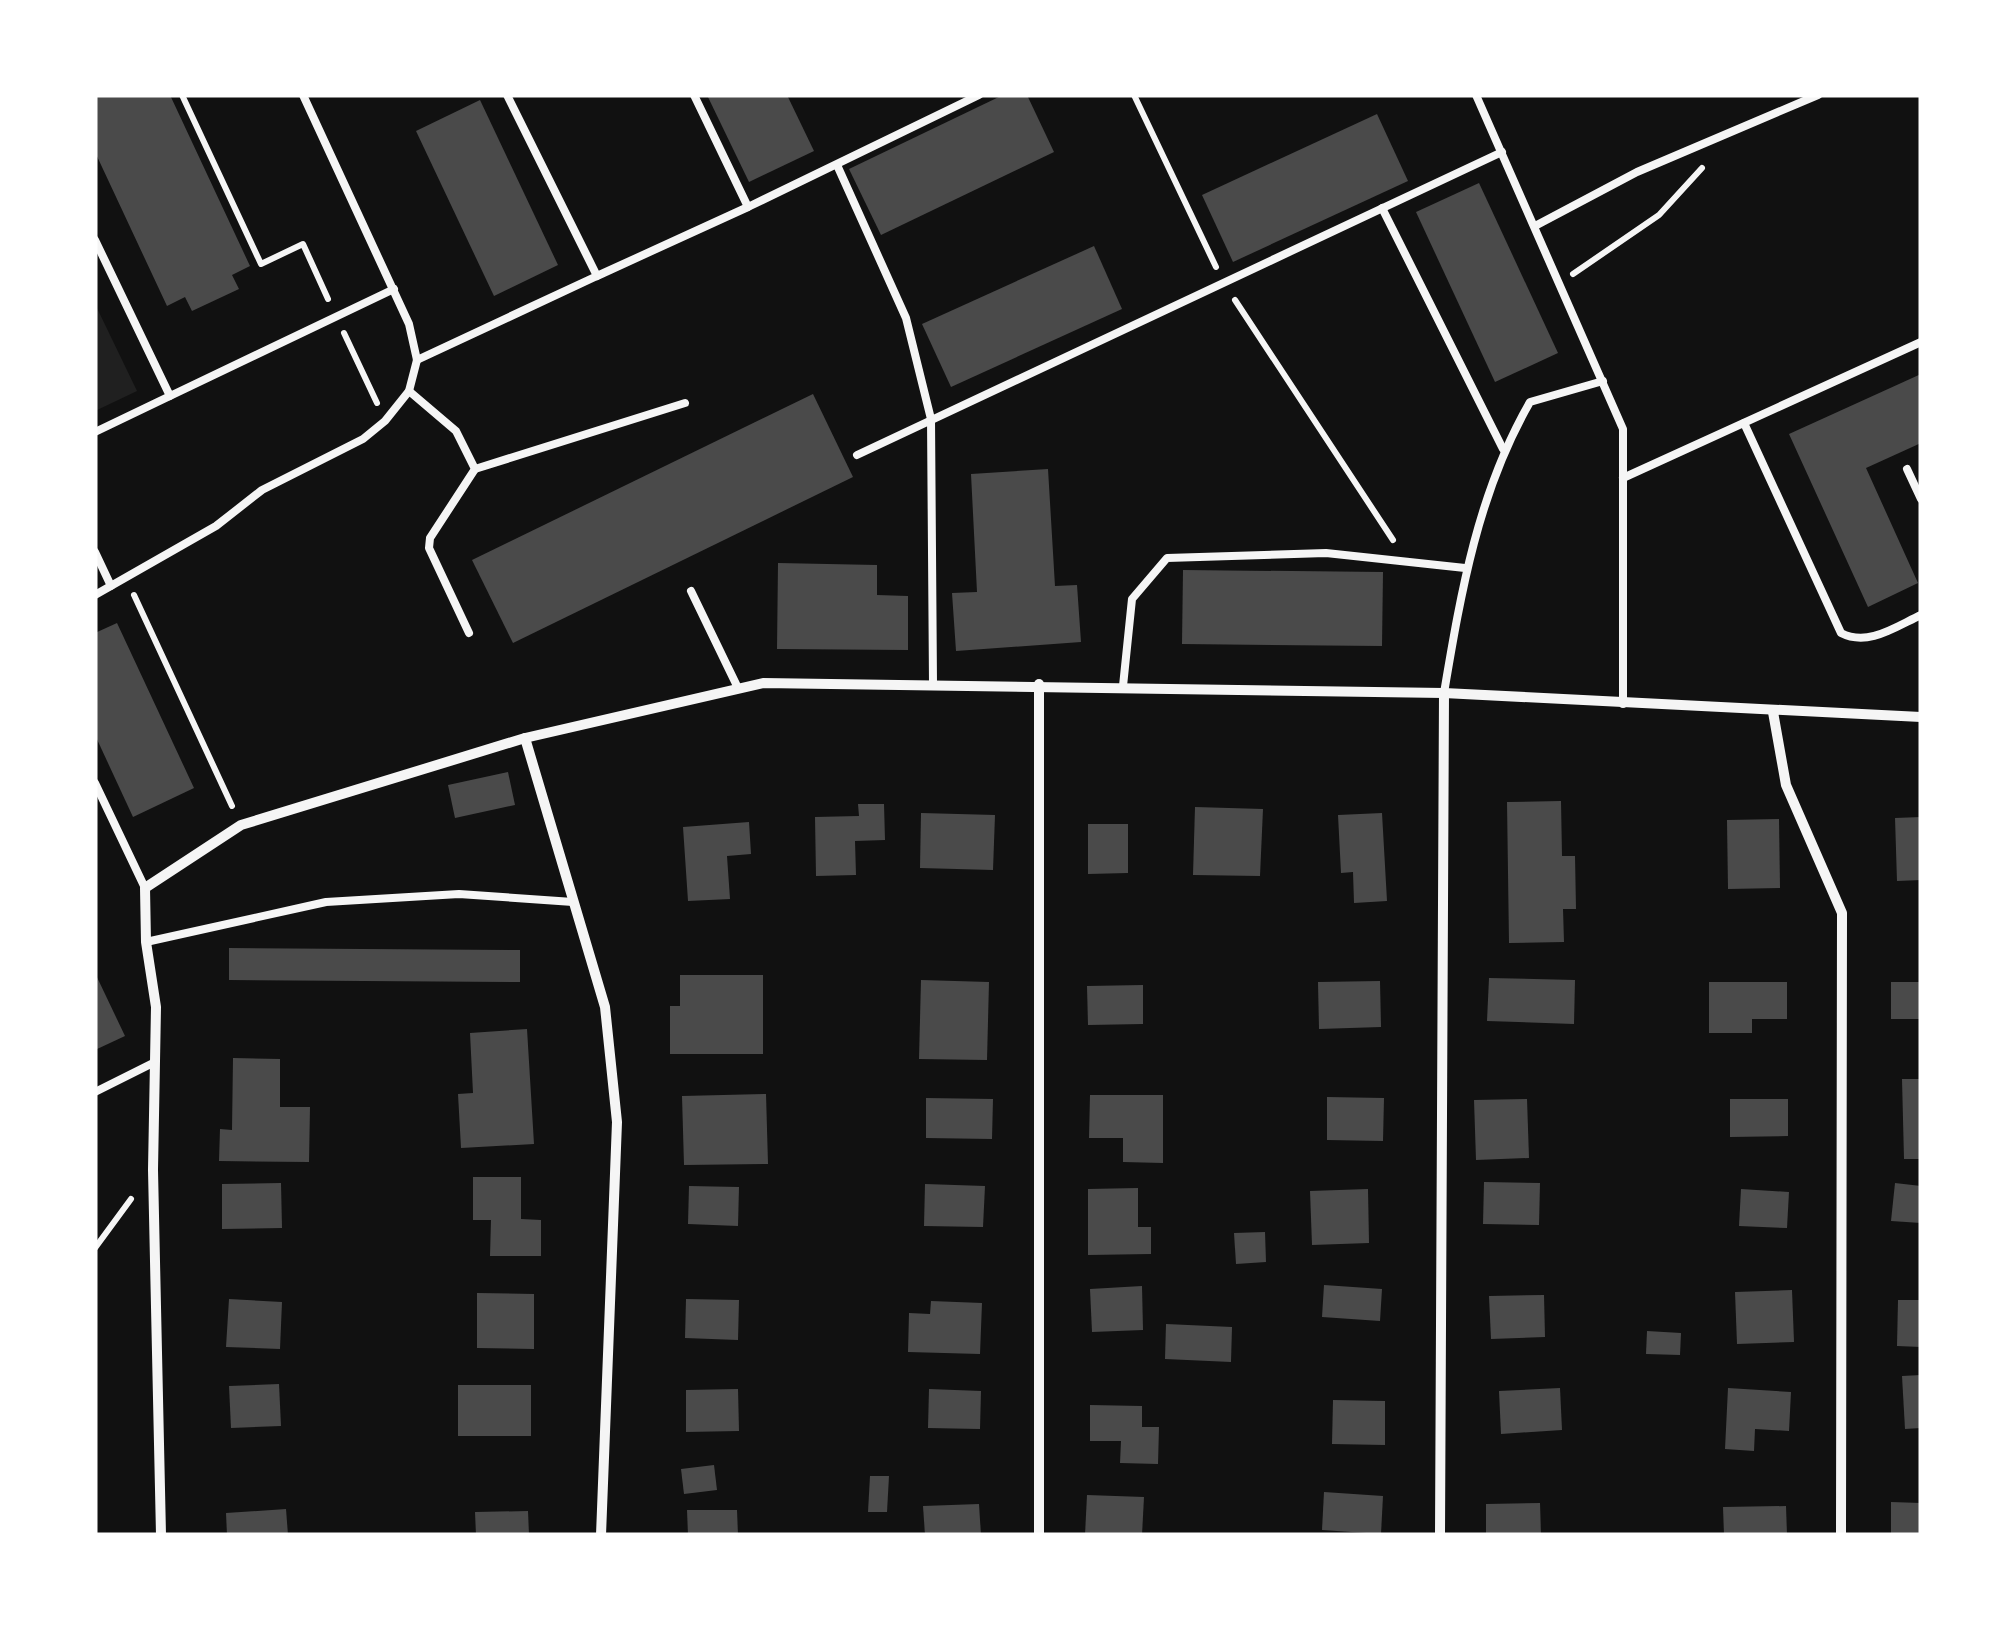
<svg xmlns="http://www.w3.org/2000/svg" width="2016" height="1630" font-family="Mulish,sans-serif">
<rect width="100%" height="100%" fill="#111"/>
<polygon fill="#202020" points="95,304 137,391 95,411"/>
<g fill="#4a4a4a">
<polygon points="95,95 170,95 250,266 232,275 239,289 192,311 185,297 167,306 95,152"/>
<polygon points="707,95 787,95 814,151 749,182"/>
<polygon points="1003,95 1027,95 1054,152 881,235 849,169"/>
<polygon points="480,100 558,265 494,296 416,131"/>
<polygon points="1377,114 1408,181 1233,262 1202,195"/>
<polygon points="1479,183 1558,353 1495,382 1416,212"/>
<polygon points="1094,246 1122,309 951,387 922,324"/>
<polygon points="1921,374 1921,443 1866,468 1918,583 1868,607 1789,434"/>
<polygon points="813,394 853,477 513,643 472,560"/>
<polygon points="1048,469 1055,586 1077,585 1081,642 956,651 952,593 977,592 971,474"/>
<polygon points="778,563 877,565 877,595 908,596 908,650 777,649"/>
<polygon points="1183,570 1383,572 1382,646 1182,644"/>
<polygon points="117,623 194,788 133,817 95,735 95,633"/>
<polygon points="508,772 515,805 455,818 448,785"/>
<polygon points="1561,801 1562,856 1575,856 1576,909 1563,909 1564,942 1509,943 1507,802"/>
<polygon points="858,804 884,804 885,840 855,841 856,875 816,876 815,817 859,816"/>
<polygon points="1195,807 1263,809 1260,876 1193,875"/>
<polygon points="921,813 995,815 993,870 920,868"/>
<polygon points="1382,813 1387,901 1354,903 1353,872 1341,873 1338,815"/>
<polygon points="1921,817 1921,880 1897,881 1895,818"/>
<polygon points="1779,819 1780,888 1728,889 1727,820"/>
<polygon points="749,822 751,854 727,856 730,899 688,901 683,827"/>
<polygon points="1088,824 1128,824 1128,873 1088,874"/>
<polygon points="229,948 520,950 520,982 229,980"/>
<polygon points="95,973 125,1036 95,1050"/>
<polygon points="680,975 763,975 763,1054 670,1054 670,1006 680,1006"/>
<polygon points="1489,978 1575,980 1574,1024 1487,1021"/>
<polygon points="921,980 989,982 987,1060 919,1059"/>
<polygon points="1380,981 1381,1027 1319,1029 1318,982"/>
<polygon points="1709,982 1787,982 1787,1019 1752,1019 1752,1033 1709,1033"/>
<rect x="1891" y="982" width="30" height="37"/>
<polygon points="1143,985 1143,1024 1088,1025 1087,986"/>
<polygon points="527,1029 534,1144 461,1148 458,1094 473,1093 470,1033"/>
<polygon points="233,1058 280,1059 280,1107 310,1107 309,1162 219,1161 220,1129 232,1130"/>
<polygon points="1902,1079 1921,1079 1921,1159 1904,1159"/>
<polygon points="766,1094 768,1164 684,1165 682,1096"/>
<polygon points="1090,1095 1163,1095 1163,1163 1123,1162 1123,1138 1089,1138"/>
<polygon points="1327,1097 1384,1098 1383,1141 1327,1140"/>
<polygon points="926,1098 993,1099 992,1139 926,1138"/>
<polygon points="1527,1099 1529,1158 1476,1160 1474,1100"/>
<polygon points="1730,1099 1788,1099 1788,1136 1730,1137"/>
<polygon points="473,1177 521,1177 521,1219 541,1220 541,1256 490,1256 491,1220 473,1220"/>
<polygon points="1484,1182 1540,1183 1539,1225 1483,1224"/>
<polygon points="281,1183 282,1228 222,1229 222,1184"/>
<polygon points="1895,1183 1921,1186 1921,1223 1891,1221"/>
<polygon points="925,1184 985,1186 983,1227 924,1226"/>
<polygon points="689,1186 739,1187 738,1226 688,1224"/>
<polygon points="1138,1188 1138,1227 1151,1227 1151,1254 1088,1255 1088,1189"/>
<polygon points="1368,1189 1369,1243 1312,1245 1310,1191"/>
<polygon points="1741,1189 1789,1192 1787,1228 1739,1226"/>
<polygon points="1265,1232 1266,1262 1236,1264 1234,1233"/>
<polygon points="1324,1285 1382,1289 1380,1321 1322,1317"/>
<polygon points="1142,1286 1143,1330 1092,1332 1090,1289"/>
<polygon points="1792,1290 1794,1342 1737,1344 1735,1292"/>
<polygon points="477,1293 534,1294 534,1349 477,1348"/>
<polygon points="1544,1295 1545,1337 1491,1339 1489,1296"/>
<polygon points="229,1299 282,1302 280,1349 226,1347"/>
<polygon points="686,1299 739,1300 738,1340 685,1338"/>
<polygon points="1898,1300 1921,1300 1921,1347 1897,1346"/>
<polygon points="931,1301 982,1303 980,1354 908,1352 909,1313 930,1314"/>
<polygon points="1166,1324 1232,1327 1231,1362 1165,1359"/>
<polygon points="1647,1331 1681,1333 1680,1355 1646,1354"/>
<polygon points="1921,1375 1921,1428 1905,1429 1902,1376"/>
<polygon points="279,1384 281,1426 231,1428 229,1386"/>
<rect x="458" y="1385" width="73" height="51"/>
<polygon points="1560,1388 1562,1430 1501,1434 1499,1391"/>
<polygon points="1728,1388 1791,1392 1789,1431 1755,1429 1754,1451 1725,1449"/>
<polygon points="738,1389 739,1431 686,1432 686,1390"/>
<polygon points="929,1389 981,1391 980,1429 928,1428"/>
<polygon points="1333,1400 1385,1401 1385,1445 1332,1444"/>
<polygon points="1090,1405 1142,1406 1142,1427 1159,1427 1158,1464 1120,1463 1121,1441 1090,1441"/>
<polygon points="714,1465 717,1490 684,1494 681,1469"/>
<polygon points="870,1476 889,1476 887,1512 868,1512"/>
<polygon points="1324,1492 1383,1496 1381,1534 1322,1530"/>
<polygon points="1087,1495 1144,1497 1142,1535 1085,1535"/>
<polygon points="1891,1502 1921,1503 1921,1535 1891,1535"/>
<polygon points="1540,1503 1541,1535 1486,1535 1486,1504"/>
<polygon points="979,1504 981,1535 925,1535 923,1506"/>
<polygon points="1786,1506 1787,1535 1724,1535 1723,1507"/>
<polygon points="286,1509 288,1535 227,1535 226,1513"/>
<polygon points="687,1510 737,1510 738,1535 688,1535"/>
<polygon points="528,1511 529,1535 476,1535 475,1512"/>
</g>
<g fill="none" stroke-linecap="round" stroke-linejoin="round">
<g stroke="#f5f5f5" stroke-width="6">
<polyline points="182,95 261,264 303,244 328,299"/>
<polyline points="1134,95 1216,267"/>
<polyline points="1573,274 1659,215 1702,168"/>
<polyline points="1235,300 1393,540"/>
<polyline points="344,333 377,403"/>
<polyline points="134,595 232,806"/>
<polyline points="95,1248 131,1199"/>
</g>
<g stroke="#f5f5f5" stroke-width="8">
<polyline points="1476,95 1623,429 1623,704"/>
<polyline points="837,165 906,318 931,419 933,684"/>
<polyline points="748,207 979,95"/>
<polyline points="1382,208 1503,449"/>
<polyline points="1535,226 1637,172 1818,95"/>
<polyline points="95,240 170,396 394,289"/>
<polyline points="597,276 748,207 694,95"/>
<polyline points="417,360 597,276 507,95"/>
<polyline points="409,391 456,431 475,469 430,538 429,548 469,633"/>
<path d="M1744,423L1841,633C1868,647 1895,627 1921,615"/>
<polyline points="95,432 170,396"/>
<polyline points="857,455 1502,152"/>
<polyline points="475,469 685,403"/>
<polyline points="1907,469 1921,499"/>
<polyline points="1623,478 1921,342"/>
<polyline points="95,552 111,586"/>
<polyline points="691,591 737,686"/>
<polyline points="95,595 216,526 262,490 363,439 385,421 409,391 417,360 409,324 303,95"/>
<polyline points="1123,686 1132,599 1167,558 1326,553 1465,568"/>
<path d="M1444,693C1461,592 1478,492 1530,402L1603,381"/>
<polyline points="95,783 145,888"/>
<polyline points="146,942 326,902 459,894 573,902"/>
<polyline points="95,1092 155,1062"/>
</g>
<g stroke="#f5f5f5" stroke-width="10">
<polyline points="1773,712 1786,785 1842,913 1841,1535"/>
<polyline points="525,738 605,1007 617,1122 601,1535"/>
<polyline points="161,1535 153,1170 156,1007 146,942 145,888 241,825 525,738 763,683 1444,693 1921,717"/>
<polyline points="1039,1535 1039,684"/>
<polyline points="1440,1535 1444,693"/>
</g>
</g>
<rect width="2016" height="1630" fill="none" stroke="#ffffff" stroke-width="195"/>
</svg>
